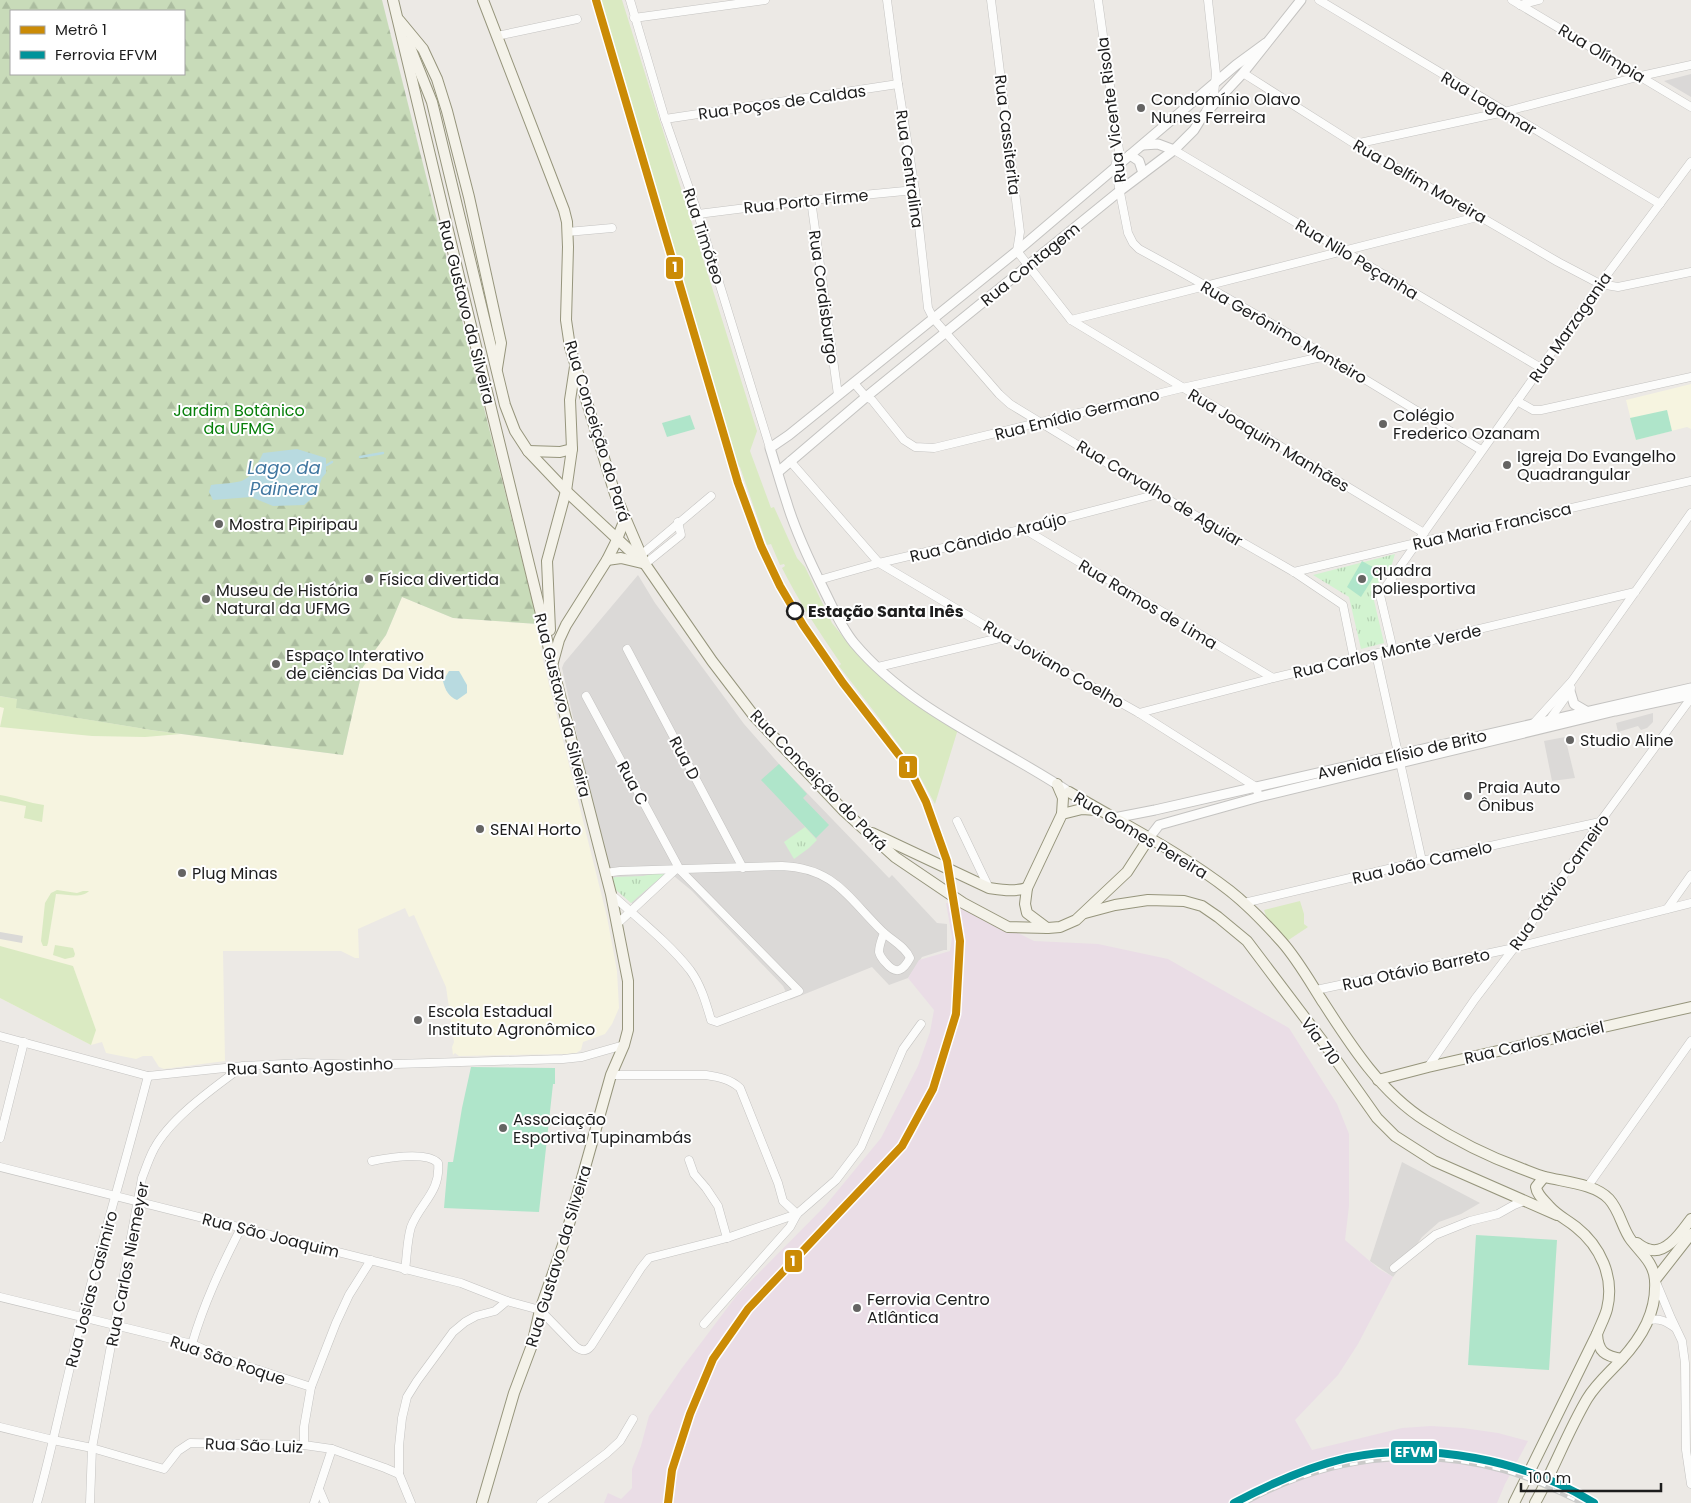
<svg xmlns="http://www.w3.org/2000/svg" width="1691" height="1503" font-family="Poppins,sans-serif">
<defs>
<pattern id="forest-firs" width="22" height="20" patternUnits="userSpaceOnUse" patternTransform="scale(1.25)"><rect width="22" height="20" fill="#c8dbb9"/><path d="M5 1l3.5 6h-7zM16 11l3.5 6h-7z" fill="#abbc9f"/></pattern>
<pattern id="park-tufts" width="24" height="20" patternUnits="userSpaceOnUse" patternTransform="scale(1.25)"><rect width="24" height="20" fill="#d2f3d0"/><path d="M3 7l-1-3M5 7V3M7 7l1-3M15 17l-1-3M17 17v-4M19 17l1-3" fill="none" stroke="#b4d0b2"/></pattern>
</defs>
<rect width="100%" height="100%" fill="#ece9e5"/>
<g fill="#dbd9d7">
<polygon points="638,575 655,603 744,724 779,764 889,878 892,875 937,923 947,924 947,950 944,950 922,957 908,978 889,985 872,967 790,1000 783,986 692,891 674,876 639,909 615,889 593,807 562,668 564,663"/>
<polygon points="1653,713 1653,722 1647,728 1641,730 1638,726 1618,732 1616,723"/>
<polygon points="1565,737 1575,778 1552,781 1544,741"/>
<polygon points="1402,1162 1480,1203 1461,1214 1439,1222 1422,1237 1393,1277 1370,1261"/>
</g>
<g fill="#f6f4e0">
<polygon points="1691,384 1691,429 1687,427 1636,440 1626,400"/>
<polygon points="402,597 453,618 538,624 543,660 607,917 617,971 619,1008 612,1024 605,1034 583,1042 581,1050 576,1053 567,1054 459,1056 455,1053 453,1055 452,1047 454,1042 446,987 414,915 409,917 405,908 358,929 359,958 355,958 341,951 223,951 225,1061 164,1069 159,1067 152,1056 143,1056 136,1059 106,1053 102,1042 91,1045 0,998 0,696 151,730 343,755 363,667 386,635"/>
</g>
<polygon fill="#dad8d7" points="1691,74 1691,97 1664,81"/>
<polygon fill="#eadde6" points="946,903 960,904 1034,941 1098,944 1168,959 1289,1028 1337,1104 1349,1134 1349,1206 1345,1240 1379,1269 1393,1277 1358,1344 1338,1375 1295,1420 1312,1450 1402,1428 1431,1426 1463,1428 1498,1433 1528,1441 1505,1484 1497,1503 604,1503 608,1493 621,1499 632,1488 632,1469 641,1446 649,1416 682,1368 737,1295 825,1206 881,1138 918,1066 930,1032 934,1010 908,978 919,960 950,951 952,937"/>
<g fill="#daeac2">
<path d="M601,0H622L757,431L750,451L771,508L774,507L797,558L805,567L832,623L857,654L903,696L958,729L935,804L914,766L886,727L839,666L841,664C820,633 799,602 782,568L785,566L784,564L780,565L771,544L767,545L740,467L738,466Z"/>
<polygon points="0,696 17,699 17,708 151,730 181,734 145,737 92,736 0,727 4,708 0,707"/>
<path d="M0,795C15,797 29,803 44,805L42,822L24,818L26,806L0,801Z"/>
<path d="M57,890L77,893L83,891H89C81,899 67,894 56,894L48,943L47,946H43L41,941L45,903L51,893Z"/>
<polygon points="1300,901 1304,914 1304,924 1308,927 1287,941 1266,916 1264,910"/>
<polygon points="55,945 73,948 75,954 74,957 65,959 53,955"/>
<polygon points="0,946 73,966 96,1030 91,1045 0,998"/>
</g>
<path fill="url(#forest-firs)" fill-rule="evenodd" d="M0,0H382L538,624L453,618L402,597L386,635L363,667L343,755L151,730L16,708L17,699L0,696ZM11,11H184V74H11Z"/>
<g fill="url(#park-tufts)">
<polygon points="1395,554 1392,564 1372,592 1384,643 1361,649 1349,597 1313,575"/>
<polygon points="805,827 817,840 809,848 794,859 784,842"/>
<polygon points="657,873 666,874 654,883 631,903 615,889 612,879 615,877 643,876"/>
</g>
<g fill="#afe5ca">
<polygon points="1667,410 1672,431 1636,440 1630,418"/>
<polygon points="690,415 695,429 667,437 662,423"/>
<polygon points="1362,561 1378,570 1361,597 1347,587"/>
<polygon points="779,764 807,794 803,798 829,825 816,838 761,780"/>
<polygon points="471,1067 555,1068 555,1084 553,1084 539,1212 444,1208 448,1162 453,1162 462,1108"/>
<polygon points="1476,1235 1557,1240 1549,1370 1468,1365"/>
</g>
<polygon fill="#dad9d7" points="0,932 23,936 22,943 0,939"/>
<g fill="#b8dae0">
<path d="M297,449L326,458V473L322,478L316,495L304,505L273,506L251,497L213,500L209,492L211,485C246,481 247,486 263,453Z"/>
<path d="M449,671H459L467,685V693L457,700C449,697 445,690 443,681Z"/>
</g>
<g fill="none" stroke-linecap="round" stroke-linejoin="round">
<g stroke="#b8dae0" stroke-width="2.5">
<polyline points="360,457 383,453"/>
<polyline points="327,465 332,462"/>
</g>
<g stroke="#c4c3c1" stroke-width="9">
<g id="minor">
<polyline points="630,0 665,119 698,214 770,448"/>
<polyline points="887,0 898,84 915,190 928,308 933,318 999,394 1010,404 1158,494 1294,572 1343,605 1354,659"/>
<polyline points="991,0 1020,232 1017,251 1071,320 1424,533"/>
<path d="M1098,0L1119,150L1115,167L1128,233L1133,243L1139,249C1256,312 1368,381 1481,450"/>
<polyline points="1319,0 1660,204"/>
<polyline points="1512,0 1691,107"/>
<polyline points="1520,5 1539,0"/>
<polyline points="634,18 765,0"/>
<polyline points="497,36 577,19"/>
<polyline points="1243,73 1355,144 1558,262 1600,284 1618,287 1691,272"/>
<polyline points="1206,111 1214,94 1216,74 1208,0"/>
<polyline points="665,119 898,84"/>
<polyline points="1355,144 1504,112 1641,76 1691,65"/>
<polyline points="1174,150 1541,368"/>
<polyline points="811,200 838,395"/>
<polyline points="698,214 811,200 915,190"/>
<polyline points="567,232 612,228"/>
<polyline points="1071,320 1481,216"/>
<polyline points="854,383 866,397 872,400 904,440 915,447 934,448 1182,388 1326,356"/>
<polyline points="1517,401 1533,410 1541,410 1691,377"/>
<polyline points="790,461 879,563 1004,637 1139,713 1256,787 1259,797"/>
<polyline points="1024,529 1273,678"/>
<polyline points="641,555 711,496"/>
<polyline points="645,564 681,535 678,522"/>
<polyline points="1294,572 1416,543 1691,481"/>
<polyline points="819,580 879,563 1024,529 1158,494"/>
<polyline points="627,649 743,868"/>
<polyline points="1393,650 1380,595 1600,284 1691,162"/>
<polyline points="1376,654 1422,861"/>
<polyline points="878,667 1004,637"/>
<path d="M586,696L680,870L799,991L717,1022L711,1020C706,1003 701,985 690,970C669,943 636,917 611,894"/>
<polyline points="1139,713 1273,678 1635,592"/>
<polyline points="1548,722 1570,691 1571,688"/>
<polyline points="1534,723 1572,681 1691,513"/>
<polyline points="957,821 989,888"/>
<path d="M605,873L620,871L782,866C835,868 848,898 882,931C891,940 905,946 910,958C903,971 896,975 886,963C883,960 880,956 879,952C879,947 882,938 884,933"/>
<polyline points="1244,903 1422,861 1600,822"/>
<polyline points="1667,909 1691,875"/>
<polyline points="617,924 675,870"/>
<polyline points="1316,990 1514,948 1691,903"/>
<polyline points="0,1036 148,1076 244,1066 304,1063 363,1065 563,1059 582,1057 624,1045"/>
<polyline points="1428,1067 1475,999 1514,948 1600,822 1691,698"/>
<path d="M611,1075H706C719,1077 730,1079 740,1088L778,1183L783,1201L797,1214"/>
<polyline points="0,1138 24,1042"/>
<polyline points="689,1160 694,1174 706,1188 718,1206 727,1238"/>
<path d="M372,1161C387,1158 427,1151 438,1163C441,1192 420,1203 411,1227C407,1240 407,1256 405,1270"/>
<path d="M0,1167L461,1283L507,1301L540,1310L576,1347C582,1351 586,1352 591,1346L641,1268L649,1258L727,1238L797,1214"/>
<polyline points="1588,1186 1691,1041"/>
<polyline points="1394,1268 1435,1235 1470,1221 1498,1214 1514,1205 1524,1201"/>
<polyline points="1656,1282 1671,1318 1682,1341 1685,1363 1686,1450 1691,1484"/>
<polyline points="0,1297 192,1344 228,1360 311,1387"/>
<path d="M1649,1320C1660,1318 1665,1321 1674,1327"/>
<polyline points="704,1324 790,1227 797,1214 836,1180 861,1147 903,1049 921,1024"/>
<path d="M192,1344C204,1303 221,1267 241,1228"/>
<polyline points="0,1427 53,1440 92,1448 164,1469 178,1451 190,1443 304,1445 332,1449 385,1468 399,1474 411,1503"/>
<polyline points="304,1445 304,1427 311,1387 336,1323 349,1295 371,1260"/>
<polyline points="399,1474 399,1446 402,1418 407,1397 417,1381 453,1332 465,1322 476,1316 495,1311 507,1301"/>
<polyline points="319,1489 325,1503"/>
<path d="M37,1503C54,1442 66,1380 82,1318C103,1237 127,1157 148,1076"/>
<path d="M90,1503L92,1448L142,1178C146,1168 149,1158 154,1149C170,1118 215,1087 243,1066"/>
<polyline points="314,1503 332,1449"/>
<polyline points="541,1503 607,1453 620,1441 633,1419"/>
</g>
</g>
<g stroke="#c4c3c1" stroke-width="11">
<g id="tertiary">
<polyline points="1143,145 1158,144 1174,150"/>
<polyline points="1130,155 1139,161 1143,173"/>
<polyline points="778,472 866,397 1121,190 1174,150 1194,130 1202,117 1243,73 1301,0"/>
<polyline points="1570,691 1574,704 1586,711"/>
<path d="M1069,792C997,744 911,711 854,643C841,627 833,608 824,590C810,562 796,533 787,503C781,485 776,467 770,448L789,435L1017,251L1236,65L1266,43"/>
<polyline points="1114,818 1155,810 1691,688"/>
<polyline points="1149,838 1159,825 1259,797 1615,711 1691,695"/>
</g>
</g>
<g stroke="#96957c" stroke-width="12">
<g id="secondary">
<polyline points="393,0 462,289 543,622 554,672 611,894 628,981 628,1030 624,1045 611,1075 564,1242 540,1310 532,1345 514,1393 482,1503"/>
<polyline points="483,0 564,210 567,222 568,247 566,320 570,347 615,494 645,564 712,661 754,716 844,811 895,857 963,903 1008,927 1048,928 1060,927 1076,920 1127,872 1149,838"/>
<polyline points="399,20 423,49 437,79 447,111 469,197 501,343 497,368"/>
<polyline points="408,42 432,102 505,405 515,431 528,451 566,491 642,562"/>
<polyline points="528,451 560,452 572,449"/>
<polyline points="607,560 621,558 642,563"/>
<polyline points="550,630 547,561 566,491 572,449 570,400 575,367"/>
<polyline points="553,662 559,640 566,625 607,560 615,544 625,519"/>
<polyline points="1057,784 1063,798 1062,814"/>
<path d="M1069,792C1123,824 1180,852 1230,891C1249,906 1266,924 1282,942C1297,959 1309,980 1321,999C1350,1044 1380,1092 1426,1121C1454,1139 1490,1157 1520,1168C1528,1171 1537,1175 1545,1177C1565,1182 1595,1184 1609,1199C1620,1211 1622,1228 1631,1240C1641,1253 1654,1263 1655,1280C1657,1312 1642,1337 1621,1360C1609,1373 1596,1384 1587,1399C1567,1433 1554,1469 1535,1503"/>
<path d="M872,833L989,888C1003,890 1013,892 1027,888"/>
<polyline points="1085,913 1115,905 1148,900 1184,901 1202,906 1218,917 1247,941 1324,1043 1377,1118 1395,1136 1434,1161 1557,1215"/>
<polyline points="1047,928 1027,913 1025,904 1027,888 1062,814 1082,809 1097,810"/>
<polyline points="1378,1080 1428,1067 1691,1007"/>
<path d="M1637,1243C1640,1245 1644,1248 1648,1249C1666,1256 1682,1231 1691,1219"/>
<polyline points="1655,1280 1691,1234"/>
<path d="M1597,1334C1598,1352 1605,1356 1622,1359"/>
<path d="M1514,1503L1597,1334C1600,1326 1605,1317 1607,1309C1615,1277 1600,1246 1576,1227C1566,1219 1558,1216 1549,1206C1544,1200 1537,1195 1536,1187L1544,1177"/>
</g>
</g>
<use href="#minor" stroke="#fcfcfb" stroke-width="8"/>
<use href="#tertiary" stroke="#fcfcfb" stroke-width="9"/>
<use href="#secondary" stroke="#f4f2e9" stroke-width="10"/>
<g stroke="#cacac9" stroke-width="4.5">
<path id="rail" d="M1245,1503C1326,1459 1414,1446 1504,1471C1530,1478 1557,1491 1581,1503"/>
</g>
<use href="#rail" stroke="#fff" stroke-width="2.5" stroke-dasharray="8" stroke-linecap="butt"/>
<g stroke="#fff" stroke-width="11">
<path id="rail-1" d="M1234,1503C1270,1484 1307,1467 1347,1458C1427,1441 1526,1460 1594,1503"/>
</g>
<use href="#rail-1" stroke="#00939a" stroke-width="8"/>
<g stroke="#fff" stroke-width="11">
<polyline id="metro-1" points="596,0 738,483 761,546 780,586 803,625 843,683 909,768 926,802 947,861 960,941 956,1014 933,1089 902,1146 748,1309 713,1359 690,1414 672,1470 668,1503"/>
</g>
<use href="#metro-1" stroke="#cb8b06" stroke-width="8"/>
</g>
<g fill="#656463" stroke="#fff" stroke-width="2">
<circle cx="1141" cy="108" r="5"/>
<circle cx="1383" cy="424" r="5"/>
<circle cx="1507" cy="465" r="5"/>
<circle cx="219" cy="524" r="5"/>
<circle cx="369" cy="579" r="5"/>
<circle cx="1362" cy="579" r="5"/>
<circle cx="206" cy="599" r="5"/>
<circle cx="276" cy="664" r="5"/>
<circle cx="1570" cy="740" r="5"/>
<circle cx="1468" cy="796" r="5"/>
<circle cx="480" cy="829" r="5"/>
<circle cx="182" cy="873" r="5"/>
<circle cx="418" cy="1020" r="5"/>
<circle cx="503" cy="1128" r="5"/>
<circle cx="857" cy="1308" r="5"/>
</g>
<circle fill="#fff" stroke="#1d1d1d" stroke-width="2.5" cx="795" cy="611" r="8"/>
<g text-anchor="middle" stroke-width="4" stroke-linejoin="round" paint-order="stroke">
<g font-size="16" fill="#1d1d1d" stroke="#fff">
<text transform="translate(1602 53) rotate(31)" y="6">Rua Olímpia</text>
<text transform="translate(782 102) rotate(-8)" y="6">Rua Poços de Caldas</text>
<text transform="translate(1489 103) rotate(31)" y="6">Rua Lagamar</text>
<text transform="translate(1111 110) rotate(-97)" y="6">Rua Vicente Risola</text>
<text transform="translate(1008 135) rotate(83)" y="6">Rua Cassiterita</text>
<text transform="translate(910 169) rotate(82)" y="6">Rua Centralina</text>
<text transform="translate(1420 181) rotate(30)" y="6">Rua Delfim Moreira</text>
<text transform="translate(806 201) rotate(-6)" y="6">Rua Porto Firme</text>
<text transform="translate(704 236) rotate(72)" y="6">Rua Timóteo</text>
<text transform="translate(1357 259) rotate(31)" y="6">Rua Nilo Peçanha</text>
<text transform="translate(1030 264) rotate(-39)" y="6">Rua Contagem</text>
<text transform="translate(824 297) rotate(82)" y="6">Rua Cordisburgo</text>
<text transform="translate(467 312) rotate(76)" y="6">Rua Gustavo da Silveira</text>
<text transform="translate(1570 327) rotate(-55)" y="6">Rua Marzagania</text>
<text transform="translate(1284 332) rotate(30)" y="6">Rua Gerônimo Monteiro</text>
<text transform="translate(1077 414) rotate(-14)" y="6">Rua Emídio Germano</text>
<text transform="translate(598 431) rotate(73)" y="6">Rua Conceição do Pará</text>
<text transform="translate(1269 440) rotate(31)" y="6">Rua Joaquim Manhães</text>
<text transform="translate(1160 493) rotate(31)" y="6">Rua Carvalho de Aguiar</text>
<text transform="translate(1492 526) rotate(-13)" y="6">Rua Maria Francisca</text>
<text transform="translate(988 537) rotate(-14)" y="6">Rua Cândido Araújo</text>
<text transform="translate(1148 604) rotate(31)" y="6">Rua Ramos de Lima</text>
<text transform="translate(1387 651) rotate(-13)" y="6">Rua Carlos Monte Verde</text>
<text transform="translate(1054 664) rotate(30)" y="6">Rua Joviano Coelho</text>
<text transform="translate(563 705) rotate(76)" y="6">Rua Gustavo da Silveira</text>
<text transform="translate(1402 754) rotate(-13)" y="6">Avenida Elísio de Brito</text>
<text transform="translate(685 758) rotate(62)" y="6">Rua D</text>
<text transform="translate(819 780) rotate(46)" y="6">Rua Conceição do Pará</text>
<text transform="translate(633 783) rotate(62)" y="6">Rua C</text>
<text transform="translate(1141 835) rotate(31)" y="6">Rua Gomes Pereira</text>
<text transform="translate(1422 862) rotate(-13)" y="6">Rua João Camelo</text>
<text transform="translate(1559 882) rotate(-55)" y="6">Rua Otávio Carneiro</text>
<text transform="translate(1416 969) rotate(-12)" y="6">Rua Otávio Barreto</text>
<text transform="translate(1321 1041) rotate(54)" y="6">Via 710</text>
<text transform="translate(1534 1042) rotate(-13)" y="6">Rua Carlos Maciel</text>
<text transform="translate(310 1066) rotate(-2)" y="6">Rua Santo Agostinho</text>
<text transform="translate(271 1235) rotate(14)" y="6">Rua São Joaquim</text>
<text transform="translate(558 1256) rotate(-73)" y="6">Rua Gustavo da Silveira</text>
<text transform="translate(127 1264) rotate(-79)" y="6">Rua Carlos Niemeyer</text>
<text transform="translate(91 1289) rotate(-75)" y="6">Rua Josias Casimiro</text>
<text transform="translate(228 1360) rotate(19)" y="6">Rua São Roque</text>
<text transform="translate(254 1445) rotate(2)" y="6">Rua São Luiz</text>
</g>
<g font-size="16" fill="#1d1d1d" stroke="#fff" text-anchor="start">
<text x="1151" y="105">Condomínio Olavo<tspan x="1151" dy="18">Nunes Ferreira</tspan></text>
<text x="1393" y="421">Colégio<tspan x="1393" dy="18">Frederico Ozanam</tspan></text>
<text x="1517" y="462">Igreja Do Evangelho<tspan x="1517" dy="18">Quadrangular</tspan></text>
<text x="229" y="530">Mostra Pipiripau</text>
<text x="1372" y="576">quadra<tspan x="1372" dy="18">poliesportiva</tspan></text>
<text x="379" y="585">Física divertida</text>
<text x="216" y="596">Museu de História<tspan x="216" dy="18">Natural da UFMG</tspan></text>
<text x="286" y="661">Espaço Interativo<tspan x="286" dy="18">de ciências Da Vida</tspan></text>
<text x="1580" y="746">Studio Aline</text>
<text x="1478" y="793">Praia Auto<tspan x="1478" dy="18">Ônibus</tspan></text>
<text x="490" y="835">SENAI Horto</text>
<text x="192" y="879">Plug Minas</text>
<text x="428" y="1017">Escola Estadual<tspan x="428" dy="18">Instituto Agronômico</tspan></text>
<text x="513" y="1125">Associação<tspan x="513" dy="18">Esportiva Tupinambás</tspan></text>
<text x="867" y="1305">Ferrovia Centro<tspan x="867" dy="18">Atlântica</tspan></text>
</g>
<g font-size="16" fill="#077f0a" stroke="#fff">
<text x="239" y="416">Jardim Botânico<tspan x="239" dy="18">da UFMG</tspan></text>
</g>
<g font-size="16" font-weight="bold" fill="#1d1d1d" stroke="#fff" text-anchor="start">
<text x="808" y="617">Estação Santa Inês</text>
</g>
<g font-size="18" font-style="italic" fill="#4177a0" stroke="#fff">
<text x="284" y="474">Lago da<tspan x="284" dy="21">Painera</tspan></text>
</g>
</g>
<g stroke="#fff" stroke-width="2">
<rect x="665" y="256" width="19" height="24" rx="5" fill="#cb8b06"/>
<rect x="898" y="755" width="20" height="24" rx="5" fill="#cb8b06"/>
<rect x="784" y="1249" width="19" height="24" rx="5" fill="#cb8b06"/>
<rect x="1390" y="1440" width="48" height="24" rx="5" fill="#00939a"/>
</g>
<g font-size="14" text-anchor="middle" font-weight="bold" fill="#fff">
<text x="675" y="272">1</text>
<text x="908" y="772">1</text>
<text x="793" y="1266">1</text>
<text x="1414" y="1457">EFVM</text>
</g>
<rect x="10" y="10" width="175" height="65" fill="#ffffff" stroke="#a5a5a5"/>
<rect x="20" y="26" width="25" height="8" fill="#cb8b06" stroke="#a5a5a5"/>
<text x="55" y="35" font-size="15" fill="#1d1d1d">Metrô 1</text>
<rect x="20" y="51" width="25" height="8" fill="#00939a" stroke="#a5a5a5"/>
<text x="55" y="60" font-size="15" fill="#1d1d1d">Ferrovia EFVM</text>
<path d="M1521 1483v8h140v-8" fill="none" stroke="#1d1d1d" stroke-width="2.5"/>
<text x="1528" y="1483" font-size="15" fill="#1d1d1d" stroke="#ffffff" stroke-width="4" paint-order="stroke">100 m</text>
</svg>
